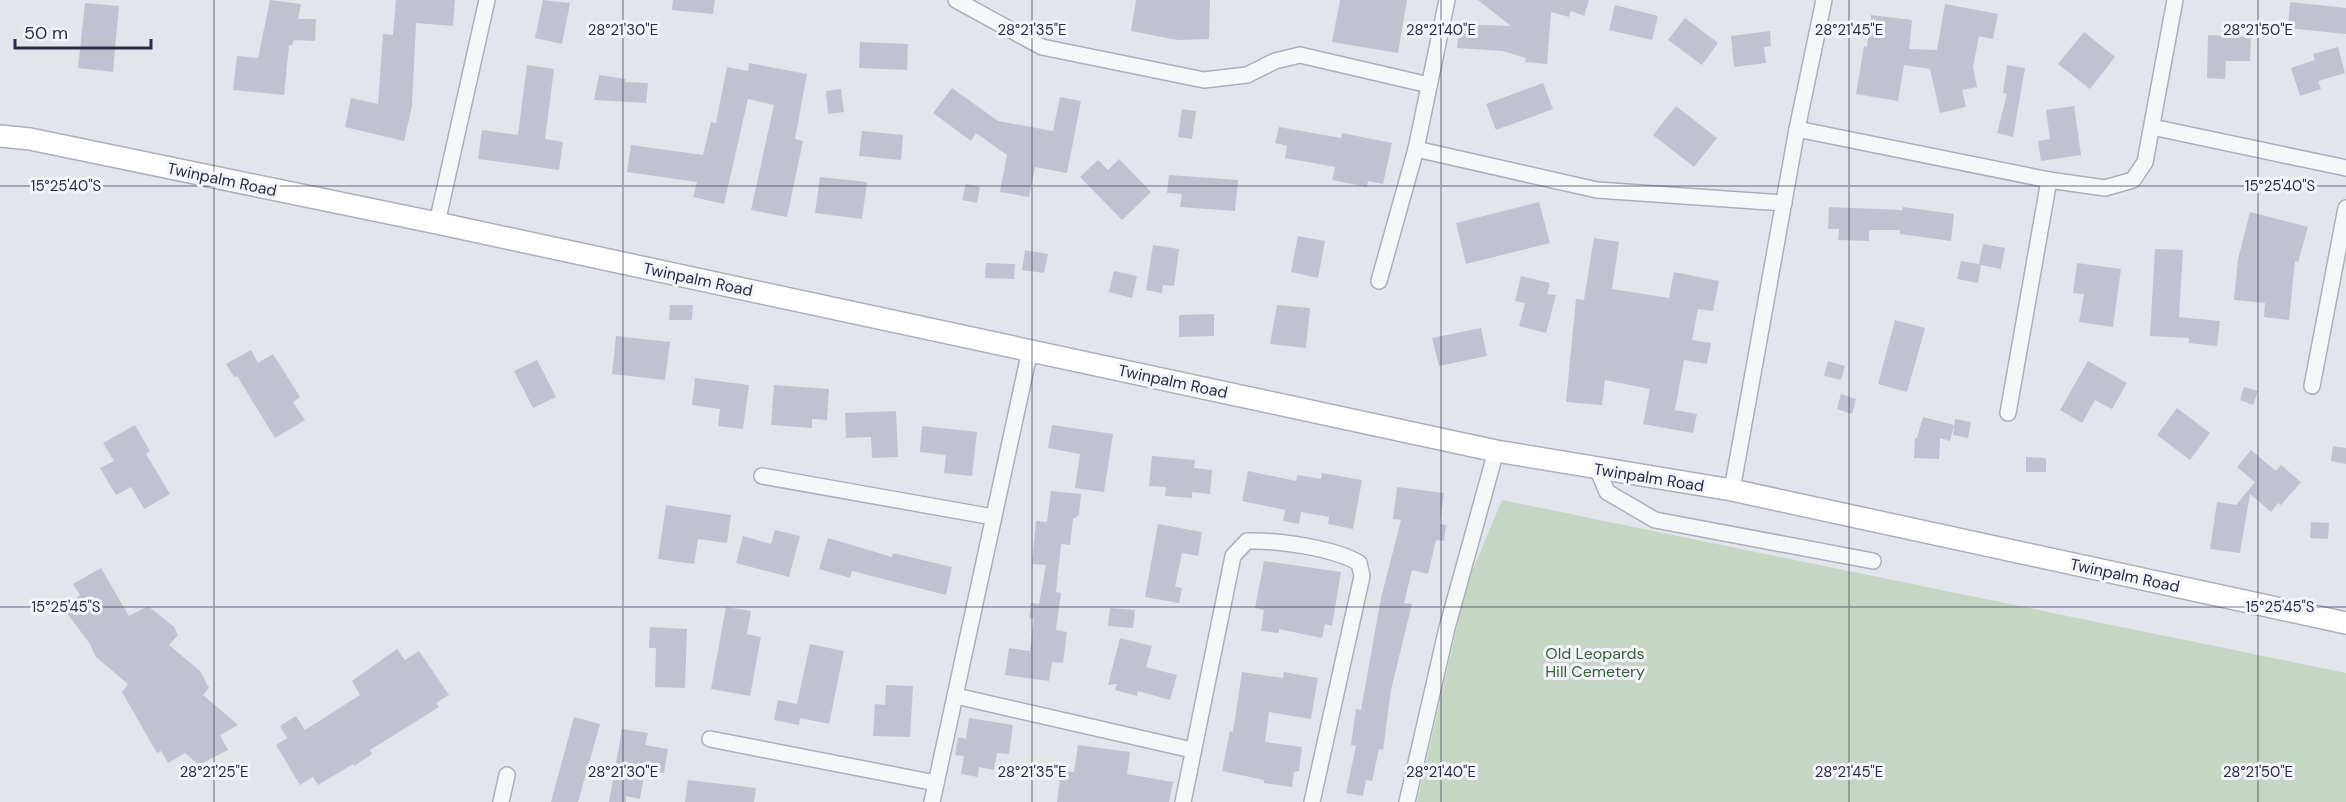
<svg xmlns="http://www.w3.org/2000/svg" width="2346" height="802" font-family="'DM Sans',sans-serif">
<rect width="100%" height="100%" fill="#e3e5ec"/>
<polygon fill="#c5d6c4" points="1502,500 2346,673 2346,802 1417,802 1467,583"/>
<g fill="#c0c3cf">
<polygon points="270,0 301,4 298,19 316,19 315,41 294,40 292,45 289,45 284,95 233,90 237,56 258,58"/>
<polygon points="396,0 455,0 453,26 416,23 412,106 404,141 345,127 351,98 378,104 383,34 393,35"/>
<polygon points="543,0 570,3 562,44 535,38"/>
<polygon points="673,0 715,0 713,14 672,10"/>
<polygon points="1136,0 1210,0 1209,39 1177,40 1131,31"/>
<polygon points="1340,0 1407,0 1398,53 1332,42"/>
<polygon points="1478,0 1589,0 1584,16 1571,11 1569,17 1551,12 1547,64 1525,62 1526,58 1503,51 1457,48 1459,24 1511,26"/>
<polygon points="2290,2 2346,8 2346,34 2288,28"/>
<polygon points="85,3 119,6 113,72 78,68"/>
<polygon points="1945,4 1998,14 1993,39 1979,36 1973,67 1977,87 1962,90 1966,107 1940,113 1930,69 1904,65 1898,101 1856,94 1864,46 1867,47 1871,15 1912,20 1909,49 1937,50"/>
<polygon points="1615,5 1658,16 1652,40 1609,30"/>
<polygon points="1685,18 1718,43 1702,65 1668,40"/>
<polygon points="1770,31 1771,46 1764,47 1766,63 1734,67 1731,36"/>
<polygon points="2084,32 2115,57 2090,89 2058,64"/>
<polygon points="2208,35 2251,37 2250,61 2226,61 2225,79 2207,78"/>
<polygon points="860,42 908,44 907,70 859,68"/>
<polygon points="2338,47 2345,73 2318,81 2321,89 2300,96 2291,68 2315,60 2313,54"/>
<polygon points="749,63 807,74 795,139 803,141 787,217 751,210 774,105 748,99 724,204 693,197 697,182 627,172 631,145 703,155 711,122 716,123 727,67 748,71"/>
<polygon points="527,65 554,69 545,139 563,142 559,170 478,159 482,130 518,135"/>
<polygon points="2007,65 2025,68 2013,137 1997,133 2007,94 2003,93"/>
<polygon points="599,75 626,79 625,82 648,83 646,103 594,100"/>
<polygon points="1543,83 1553,109 1496,130 1486,104"/>
<polygon points="952,88 998,121 1053,131 1060,97 1081,101 1067,173 1035,167 1029,197 1000,192 1007,155 976,133 971,141 933,113"/>
<polygon points="841,89 844,112 828,114 826,91"/>
<polygon points="1676,106 1717,138 1694,167 1653,135"/>
<polygon points="2074,106 2081,155 2041,161 2038,141 2050,139 2046,110"/>
<polygon points="1182,109 1196,111 1192,139 1178,137"/>
<polygon points="1279,127 1341,138 1342,133 1392,143 1383,184 1368,181 1367,187 1332,180 1335,167 1285,158 1287,146 1275,143"/>
<polygon points="862,131 903,135 901,160 859,156"/>
<polygon points="1119,159 1151,192 1122,220 1080,177 1098,160 1108,170"/>
<polygon points="1169,175 1238,180 1235,211 1180,207 1182,194 1167,193"/>
<polygon points="820,177 867,182 862,219 815,213"/>
<polygon points="966,184 980,187 977,203 962,200"/>
<polygon points="1539,202 1550,243 1466,264 1456,223"/>
<polygon points="1829,207 1902,210 1903,207 1954,214 1951,241 1900,234 1900,230 1869,230 1869,241 1838,240 1839,229 1828,229"/>
<polygon points="2250,212 2308,227 2298,262 2295,261 2289,320 2264,317 2265,303 2234,300 2238,259"/>
<polygon points="1298,236 1325,241 1318,278 1291,272"/>
<polygon points="1594,238 1619,242 1612,289 1669,298 1674,272 1719,281 1713,311 1698,309 1692,340 1711,343 1707,364 1684,360 1675,410 1697,414 1693,433 1643,424 1650,389 1605,380 1602,405 1566,402 1576,299 1584,300"/>
<polygon points="1983,244 2005,248 2001,269 1981,265 1978,283 1957,279 1961,261 1979,264"/>
<polygon points="1153,245 1179,249 1174,286 1163,285 1162,293 1146,290"/>
<polygon points="2155,249 2183,250 2179,317 2220,321 2217,346 2188,343 2189,338 2150,336"/>
<polygon points="1025,250 1048,254 1044,273 1022,270"/>
<polygon points="986,263 1015,264 1014,279 985,278"/>
<polygon points="2077,263 2121,269 2113,327 2079,322 2084,294 2073,293"/>
<polygon points="1114,271 1137,276 1132,298 1109,292"/>
<polygon points="1521,276 1550,283 1547,294 1556,295 1546,333 1519,326 1525,303 1515,301"/>
<polygon points="670,305 693,305 692,320 669,320"/>
<polygon points="1277,305 1310,308 1306,348 1270,344"/>
<polygon points="1214,314 1214,336 1179,337 1179,315"/>
<polygon points="1895,320 1925,328 1907,392 1878,384"/>
<polygon points="1481,328 1487,356 1439,366 1432,338"/>
<polygon points="616,336 670,342 665,380 612,374"/>
<polygon points="251,350 258,363 273,354 300,397 293,402 305,420 275,438 237,376 234,377 226,364"/>
<polygon points="537,360 556,397 533,408 514,371"/>
<polygon points="1828,361 1845,366 1841,380 1824,376"/>
<polygon points="2088,361 2127,383 2112,409 2095,400 2082,423 2060,410"/>
<polygon points="695,378 749,385 743,429 718,426 720,409 692,405"/>
<polygon points="774,385 829,389 827,420 812,419 812,428 771,425"/>
<polygon points="2244,387 2258,391 2253,405 2240,400"/>
<polygon points="1841,394 1856,399 1852,414 1837,409"/>
<polygon points="2177,408 2210,433 2190,460 2157,435"/>
<polygon points="896,411 898,457 872,458 871,437 846,438 845,413"/>
<polygon points="1923,417 1954,425 1950,441 1940,438 1939,459 1914,458 1915,438 1917,438"/>
<polygon points="1955,419 1971,422 1968,438 1953,435"/>
<polygon points="135,425 150,451 146,454 170,494 144,509 131,487 116,495 100,468 114,461 103,443"/>
<polygon points="1052,425 1113,434 1104,492 1075,488 1080,454 1048,448"/>
<polygon points="922,426 977,432 972,476 944,473 946,455 920,452"/>
<polygon points="2333,446 2346,448 2346,464 2331,461"/>
<polygon points="2251,450 2276,471 2281,465 2301,482 2281,505 2278,503 2271,512 2250,494 2240,553 2210,549 2217,502 2236,505 2255,482 2237,467"/>
<polygon points="1152,456 1195,460 1194,468 1212,470 1210,494 1192,492 1192,498 1165,496 1166,487 1149,486"/>
<polygon points="2026,457 2046,458 2046,472 2026,472"/>
<polygon points="1248,471 1296,481 1297,475 1321,479 1322,473 1362,480 1353,529 1328,524 1329,517 1301,512 1299,524 1283,521 1285,510 1242,501"/>
<polygon points="1397,487 1444,493 1440,524 1446,525 1444,541 1436,540 1428,574 1412,570 1404,603 1412,604 1391,690 1383,750 1379,749 1372,781 1366,780 1363,796 1346,793 1356,746 1351,745 1356,709 1361,710 1381,598 1401,520 1393,519"/>
<polygon points="1051,491 1081,494 1079,515 1073,519 1070,545 1061,544 1056,592 1061,593 1056,630 1067,632 1063,663 1052,662 1049,681 1005,675 1009,648 1030,651 1034,619 1029,618 1031,603 1039,604 1046,565 1032,564 1036,521 1047,522"/>
<polygon points="666,505 731,515 727,543 698,539 694,564 658,559"/>
<polygon points="2311,522 2329,523 2328,539 2310,538"/>
<polygon points="1158,524 1202,532 1198,556 1182,553 1175,587 1182,588 1179,603 1145,597"/>
<polygon points="775,530 800,536 789,577 736,563 743,536 771,544"/>
<polygon points="828,538 892,557 893,553 952,567 946,595 852,571 850,578 819,569"/>
<polygon points="1264,561 1341,572 1332,626 1325,624 1322,638 1279,629 1279,633 1261,631 1264,610 1255,608"/>
<polygon points="101,568 129,616 148,606 174,627 178,635 169,645 200,671 209,688 203,695 238,725 220,735 228,750 199,765 185,753 168,763 161,751 157,753 122,692 128,684 96,657 90,644 63,608 80,595 73,584"/>
<polygon points="726,607 751,611 747,634 761,637 750,696 711,689"/>
<polygon points="1110,608 1135,610 1133,628 1108,626"/>
<polygon points="650,627 687,629 685,688 655,687 656,648 649,648"/>
<polygon points="1120,638 1152,646 1146,667 1177,675 1170,700 1138,691 1137,696 1115,690 1117,684 1108,685"/>
<polygon points="810,644 844,651 829,724 800,718 799,725 774,720 778,700 797,704"/>
<polygon points="397,649 405,660 419,651 449,695 436,703 439,707 370,750 372,754 354,766 353,764 318,785 313,777 300,785 276,745 287,738 280,726 296,716 305,730 360,695 352,681"/>
<polygon points="1242,672 1283,678 1284,672 1318,678 1311,719 1269,712 1265,742 1302,747 1299,771 1294,772 1292,787 1264,783 1264,780 1222,771 1230,731 1233,732"/>
<polygon points="886,685 913,686 910,737 873,736 875,704 885,705"/>
<polygon points="574,717 600,724 578,802 551,802"/>
<polygon points="969,718 1013,725 1009,754 997,753 994,770 979,767 978,777 961,774 964,756 955,755 958,737 966,739"/>
<polygon points="622,729 648,733 645,745 668,749 664,773 645,770 640,799 626,796 626,802 609,802"/>
<polygon points="1078,745 1130,752 1127,774 1173,782 1169,802 1057,802 1061,771 1074,772"/>
<polygon points="688,780 756,788 754,802 685,802"/>
</g>
<g fill="none" stroke-linecap="round" stroke-linejoin="round">
<g stroke="#acaeba" stroke-width="18">
<g id="street">
<polyline points="956,0 1042,47 1204,80 1247,75 1275,61 1300,55 1429,85"/>
<polyline points="2152,127 2346,168"/>
<polyline points="1797,129 2049,180 2105,188 2133,180 2145,162 2175,0"/>
<polyline points="1416,149 1597,190 1784,203"/>
<polyline points="437,223 487,0"/>
<polyline points="1379,281 1416,149 1447,0"/>
<polyline points="2312,386 2346,208"/>
<polyline points="2008,413 2049,180"/>
<polyline points="1597,468 1607,492 1655,520 1873,561"/>
<polyline points="762,476 993,517"/>
<polyline points="1732,490 1797,129 1824,0"/>
<polyline points="956,696 1192,750"/>
<polyline points="710,739 936,783"/>
<polyline points="501,802 507,775"/>
<polyline points="932,802 1030,350"/>
<path d="M1183,802L1233,556L1247,541C1277,540 1334,548 1359,563L1362,576L1312,802"/>
<polyline points="1407,802 1447,628 1496,451"/>
</g>
</g>
<g stroke="#acaeba" stroke-width="24">
<polyline id="secondary" points="0,136 30,139 437,223 1496,451 1732,490 2346,623"/>
</g>
<use href="#street" stroke="#f6f7f9" stroke-width="15"/>
<use href="#secondary" stroke="#fff" stroke-width="21"/>
</g>
<path fill="none" stroke="#2a2e45" stroke-width="1.5" stroke-opacity="0.45" d="M214,0V802M623,0V802M1032,0V802M1441,0V802M1849,0V802M2258,0V802M0,186H2346M0,607H2346"/>
<g text-anchor="middle" stroke-width="6" stroke-linejoin="round" paint-order="stroke">
<g font-size="16" fill="#2a2e45" stroke="#f3f4f9">
<text transform="translate(222 179) rotate(12)" y="6">Twinpalm Road</text>
<text transform="translate(698 279) rotate(12)" y="6">Twinpalm Road</text>
<text transform="translate(1173 381) rotate(12)" y="6">Twinpalm Road</text>
<text transform="translate(1649 477) rotate(9)" y="6">Twinpalm Road</text>
<text transform="translate(2125 575) rotate(12)" y="6">Twinpalm Road</text>
</g>
<g font-size="16" fill="#376137" stroke="#f3f4f9">
<text x="1595" y="659">Old Leopards<tspan x="1595" dy="18">Hill Cemetery</tspan></text>
</g>
</g>
<g font-size="15" text-anchor="middle" fill="#2a2e45" stroke="#f3f4f9" stroke-width="6" stroke-linejoin="round" paint-order="stroke">
<text x="623" y="35">28°21'30"E</text>
<text x="1032" y="35">28°21'35"E</text>
<text x="1441" y="35">28°21'40"E</text>
<text x="1849" y="35">28°21'45"E</text>
<text x="2258" y="35">28°21'50"E</text>
<text x="66" y="191">15°25'40"S</text>
<text x="2280" y="191">15°25'40"S</text>
<text x="66" y="612">15°25'45"S</text>
<text x="2280" y="612">15°25'45"S</text>
<text x="214" y="777">28°21'25"E</text>
<text x="623" y="777">28°21'30"E</text>
<text x="1032" y="777">28°21'35"E</text>
<text x="1441" y="777">28°21'40"E</text>
<text x="1849" y="777">28°21'45"E</text>
<text x="2258" y="777">28°21'50"E</text>
</g>
<path d="M15 39v9h136v-9" fill="none" stroke="#2a2e45" stroke-width="3"/>
<text x="24" y="39" font-size="18" fill="#2a2e45" stroke="#f3f4f9" stroke-width="4.5" paint-order="stroke">50 m</text>
</svg>
